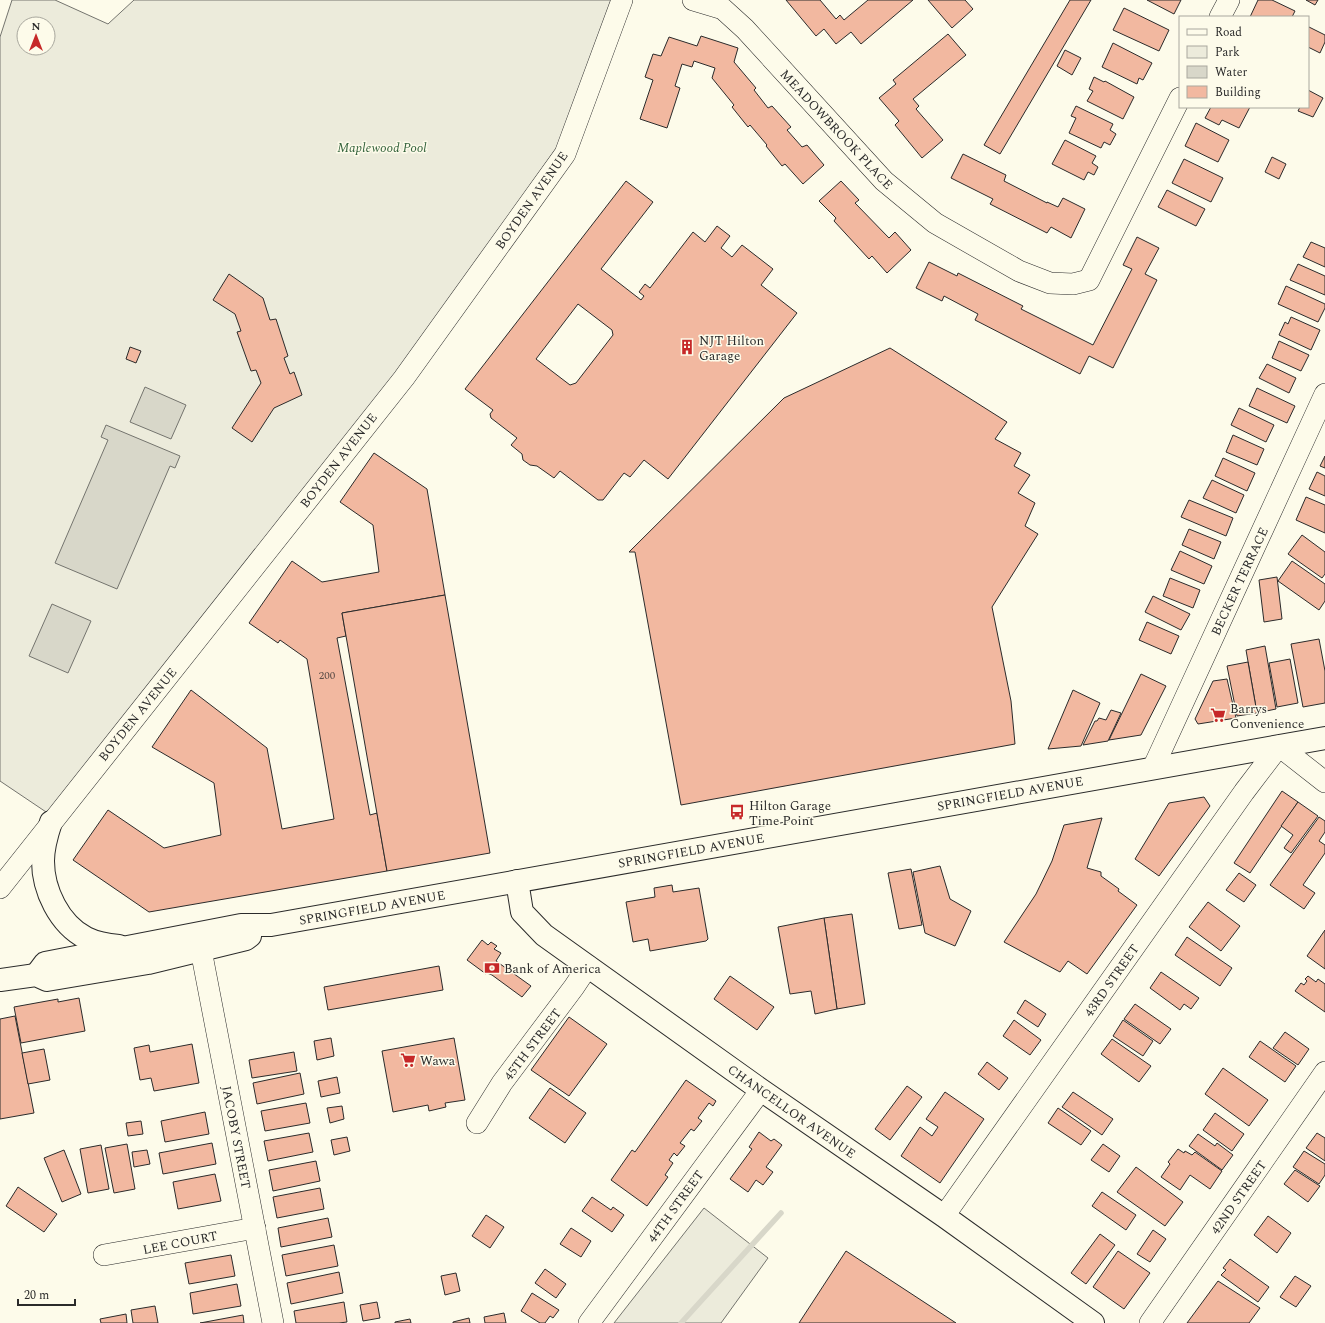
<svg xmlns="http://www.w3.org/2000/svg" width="1325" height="1323" font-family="Spectral,serif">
<rect width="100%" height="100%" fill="#fdfbea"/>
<g fill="#ecebdb" stroke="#74746e" fill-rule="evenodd">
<path d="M12,0H55L108,24L134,0H622L584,109L393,379L55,818L0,781V37ZM24,24H48V48H24Z"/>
<polygon points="704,1208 768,1258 721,1323 614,1323"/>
</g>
<g fill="#d8d7c9" stroke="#74746e">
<polygon points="145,387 186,405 171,439 130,422"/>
<polygon points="106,425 180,456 175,468 170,466 117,589 55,563 108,440 101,437"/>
<polygon points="52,604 91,621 68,673 29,656"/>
</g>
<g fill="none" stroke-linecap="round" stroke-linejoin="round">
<polyline stroke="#d8d7c9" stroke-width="5.5" points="681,1323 781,1213"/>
</g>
<g fill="#f2b8a0" stroke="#2b2b2b" fill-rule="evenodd">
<polygon points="786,0 820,0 836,19 840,15 844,20 868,0 913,0 861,44 851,32 836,44 824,29 816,36"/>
<polygon points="928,0 965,0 973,9 952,28"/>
<polygon points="1070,0 1091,0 1000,154 984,145"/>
<polygon points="1147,0 1181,0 1174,14"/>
<polygon points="1258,0 1272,0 1295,11 1292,17 1250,17"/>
<polygon points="1306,0 1318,0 1315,5"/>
<polygon points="1124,8 1169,30 1159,51 1113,30"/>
<polygon points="1309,27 1325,35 1325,42 1320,53 1308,47 1308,29"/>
<polygon points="948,34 966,55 913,99 919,106 916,109 943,140 922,158 895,125 899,121 879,98 896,84 893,80"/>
<polygon points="701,36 738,48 734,62 756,88 754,90 768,108 772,106 791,127 787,130 802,147 807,145 824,165 803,184 785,164 782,166 766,146 767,145 750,125 748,127 732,107 734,105 712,78 715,68 694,61 692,67 682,64 675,86 680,88 667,128 640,119 653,80 645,77 653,54 661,56 669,37 697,46"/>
<polygon points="1113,43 1152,63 1143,80 1139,78 1137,84 1102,67"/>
<polygon points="1065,50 1081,58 1072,75 1057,66"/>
<polygon points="1094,77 1104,82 1105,81 1134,97 1123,119 1087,101 1093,91 1089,89"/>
<polygon points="1308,90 1323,98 1313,117 1298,111 1300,107 1308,107"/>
<polygon points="1076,106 1113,124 1110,130 1116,134 1110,145 1104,142 1101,148 1069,133 1076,118 1071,116"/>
<polygon points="1211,107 1250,107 1239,128 1222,120 1219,125 1205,118"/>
<polygon points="1196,123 1229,140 1218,162 1185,146"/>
<polygon points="1065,140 1096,156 1092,163 1098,167 1094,175 1088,172 1084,180 1052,164"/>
<polygon points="963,154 1006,175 1004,181 1047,203 1047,202 1058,207 1063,198 1085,209 1071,238 1051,227 1047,233 990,204 993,199 951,178"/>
<polygon points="1272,157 1286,164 1279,179 1265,172"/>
<polygon points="1184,159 1223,178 1211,202 1172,183"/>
<path d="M626,181L653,202L601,269L641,300L644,296L639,292L645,284L650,288L693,232L705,242L717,226L730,236L721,248L732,257L742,245L773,269L761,285L797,313L668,479L644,460L630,477L624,473L603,500H598L560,471L554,478L537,466L530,465L523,460L522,454L511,445L517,438L491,418L490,414L493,410L465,389ZM578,304L612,330L613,335L576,383L570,385L536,359Z"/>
<polygon points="841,181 859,200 855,203 889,238 895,232 911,250 887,273 872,256 869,259 834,221 836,218 819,201"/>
<polygon points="1167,190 1205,209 1196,226 1158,207"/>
<polygon points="1137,237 1159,248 1145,274 1157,280 1113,368 1089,356 1080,374 975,320 978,314 944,296 942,301 916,288 929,262 957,276 958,273 1023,306 1021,309 1093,345 1132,269 1123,265"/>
<polygon points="1311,242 1325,248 1325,267 1303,257"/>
<polygon points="1298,264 1325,276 1325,295 1290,280"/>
<polygon points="229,274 263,298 270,320 276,319 288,356 284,358 290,374 294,372 302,395 274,408 252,442 232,428 261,383 256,370 251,371 237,332 241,331 235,314 213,300"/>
<polygon points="1286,286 1325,304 1325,308 1318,322 1278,304"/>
<polygon points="1291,317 1320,330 1311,350 1279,335 1285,322 1288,324"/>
<polygon points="1279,341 1309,355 1301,371 1272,358"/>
<polygon points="130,347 141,351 136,363 126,359"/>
<polygon points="890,348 1007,422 995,439 1021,453 1014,466 1030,475 1018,493 1035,503 1025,526 1038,534 992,607 1011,701 1015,744 681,805 635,552 629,552 784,398"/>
<polygon points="1267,364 1296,378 1289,393 1259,378"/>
<polygon points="1257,388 1295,406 1287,423 1249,406"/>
<polygon points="1239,408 1274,425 1266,442 1231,425"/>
<polygon points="1233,435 1264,449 1257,465 1226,452"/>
<polygon points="374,453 427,489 445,595 342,613 346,636 337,638 370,815 377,813 387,871 149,912 73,860 108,810 164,848 221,835 214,783 152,747 191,690 267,748 282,829 334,819 307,659 280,640 278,643 249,623 292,561 322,582 379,572 373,525 340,502"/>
<polygon points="1325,456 1325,468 1320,466"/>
<polygon points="1223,458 1255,473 1247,491 1215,476"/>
<polygon points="1317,472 1325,476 1325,496 1309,489"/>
<polygon points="1212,480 1244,495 1236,513 1203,498"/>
<polygon points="1306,497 1325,505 1325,533 1296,520"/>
<polygon points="1189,500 1233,518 1226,536 1181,517"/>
<polygon points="1189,529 1221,542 1214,559 1182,545"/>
<polygon points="1302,535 1325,552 1325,574 1322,578 1288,554"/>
<polygon points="1180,551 1212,566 1204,584 1171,570"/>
<polygon points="1292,561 1325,584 1325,601 1319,610 1278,581"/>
<polygon points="1277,577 1282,619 1264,622 1259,580"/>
<polygon points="1170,578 1200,590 1193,608 1163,596"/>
<polygon points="445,595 490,853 387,871 342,613"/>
<polygon points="1153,596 1190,614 1181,630 1145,612"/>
<polygon points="1147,622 1179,636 1171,654 1139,640"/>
<polygon points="1319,639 1325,671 1325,703 1303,707 1291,644"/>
<polygon points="1265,646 1276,709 1257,713 1246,650"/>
<polygon points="1290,659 1298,703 1277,707 1269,663"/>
<polygon points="1248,662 1257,713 1237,716 1227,666"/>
<polygon points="1141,674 1166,686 1141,735 1109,740"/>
<polygon points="1227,679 1236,718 1198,724 1195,719 1213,681"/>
<polygon points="1073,690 1100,703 1081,746 1048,749"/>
<polygon points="1111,710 1121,713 1108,741 1083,745 1095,721 1097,721 1099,718 1106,720"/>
<polygon points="1282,791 1298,802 1250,873 1234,863"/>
<polygon points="1204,797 1210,806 1159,876 1135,859 1169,803"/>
<polygon points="1298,802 1318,816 1291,853 1284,848 1293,835 1281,826"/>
<polygon points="1319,817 1325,821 1325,832 1319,841 1325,845 1325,853 1303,885 1315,893 1304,909 1270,885"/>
<polygon points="1102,818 1087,868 1101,872 1101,876 1119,889 1118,891 1137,905 1087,974 1068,961 1060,972 1004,942 1036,894 1052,861 1064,825"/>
<polygon points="940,866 950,899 971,911 955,946 925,933 913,872"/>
<polygon points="911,869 922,925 899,929 888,873"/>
<polygon points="1239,873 1256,885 1244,902 1226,890"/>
<polygon points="672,885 673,892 699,888 708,939 706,941 650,951 648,939 633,942 626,902 655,897 654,888"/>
<polygon points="1208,902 1240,926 1221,951 1189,927"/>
<polygon points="852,914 865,1004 837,1009 824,918"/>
<polygon points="824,918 837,1009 815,1014 811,991 790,994 778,927"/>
<polygon points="1325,930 1325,969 1307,956"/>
<polygon points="1187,937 1232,968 1220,986 1175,955"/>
<polygon points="482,940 488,945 491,942 497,946 494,949 501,953 496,961 531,986 522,997 492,975 487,973 486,974 467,960"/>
<polygon points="439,966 443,990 328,1010 324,987"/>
<polygon points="1161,972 1199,998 1191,1009 1184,1004 1180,1010 1150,988"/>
<polygon points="730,976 774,1007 757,1030 714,999"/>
<polygon points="1308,976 1316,982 1318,979 1325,984 1325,1012 1295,991 1301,983 1304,985 1307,981 1305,979"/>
<polygon points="79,998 85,1031 21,1043 14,1007 58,999 58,1002"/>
<polygon points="1025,1000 1046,1014 1038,1027 1017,1013"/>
<polygon points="1135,1004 1171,1029 1160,1044 1124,1019"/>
<polygon points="15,1016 34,1113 0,1119 0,1019"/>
<polygon points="569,1017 607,1044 569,1096 531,1070"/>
<polygon points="1014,1020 1041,1040 1030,1055 1003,1036"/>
<polygon points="1123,1020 1153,1041 1143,1056 1113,1036"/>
<polygon points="1285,1032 1309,1049 1298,1065 1273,1048"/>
<polygon points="331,1038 334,1056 317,1060 314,1041"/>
<polygon points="454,1038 465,1100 445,1103 446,1107 429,1111 428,1105 393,1112 382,1051"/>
<polygon points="1112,1039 1151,1066 1139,1082 1101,1054"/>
<polygon points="1260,1041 1296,1066 1285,1082 1249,1057"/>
<polygon points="192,1044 199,1083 154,1091 151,1078 140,1080 134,1048 149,1045 150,1052"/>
<polygon points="44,1049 50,1080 28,1084 22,1053"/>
<polygon points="294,1052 297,1071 252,1078 249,1060"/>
<polygon points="987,1062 1008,1078 999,1090 978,1074"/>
<polygon points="1223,1068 1268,1100 1249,1126 1205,1094"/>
<polygon points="300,1073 304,1094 257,1104 253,1083"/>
<polygon points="337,1077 340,1093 321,1097 318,1081"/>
<polygon points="686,1080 716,1101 713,1106 709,1103 698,1118 702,1121 694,1131 691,1129 680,1143 685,1146 677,1156 674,1153 669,1160 673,1163 665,1175 668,1177 647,1206 611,1180 632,1150 635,1152"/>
<polygon points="907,1086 922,1097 890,1140 875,1129"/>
<polygon points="550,1088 586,1113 565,1143 529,1118"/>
<polygon points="945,1092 984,1119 940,1183 901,1156 920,1127 932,1136 938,1127 926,1119"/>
<polygon points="1073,1092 1113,1119 1102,1135 1062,1107"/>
<polygon points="306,1103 310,1123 265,1131 261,1111"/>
<polygon points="342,1106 344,1119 330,1123 327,1108"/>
<polygon points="1058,1108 1091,1131 1081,1145 1048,1123"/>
<polygon points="205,1112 209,1134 165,1142 161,1121"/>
<polygon points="1215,1113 1244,1134 1232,1151 1203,1130"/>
<polygon points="141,1121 143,1134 128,1136 126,1123"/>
<polygon points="759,1132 771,1141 774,1139 782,1145 766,1167 773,1172 763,1185 756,1180 748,1192 730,1179 752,1149 749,1147"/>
<polygon points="309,1133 313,1152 268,1161 264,1141"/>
<polygon points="1317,1133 1325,1138 1325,1161 1306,1148"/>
<polygon points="1198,1134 1215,1146 1217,1143 1233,1155 1222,1170 1189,1146"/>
<polygon points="347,1137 350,1151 334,1155 331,1140"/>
<polygon points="212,1143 216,1164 163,1174 159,1153"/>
<polygon points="127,1144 135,1189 114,1193 105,1148"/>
<polygon points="1103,1144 1120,1156 1109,1172 1091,1160"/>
<polygon points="101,1145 109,1189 88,1193 80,1149"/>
<polygon points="1178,1149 1184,1153 1185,1151 1192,1155 1195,1152 1222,1171 1210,1189 1190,1175 1180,1190 1161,1177 1170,1164 1168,1162"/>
<polygon points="64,1150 81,1194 62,1202 44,1158"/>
<polygon points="147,1150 150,1164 134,1167 132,1152"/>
<polygon points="1304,1151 1325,1164 1325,1175 1319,1184 1293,1167"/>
<polygon points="316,1161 320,1181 273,1191 269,1170"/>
<polygon points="1136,1167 1183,1202 1165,1226 1117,1192"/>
<polygon points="1295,1170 1320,1186 1308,1202 1284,1184"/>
<polygon points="215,1174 221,1201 178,1209 173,1182"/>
<polygon points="18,1187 57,1214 44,1232 6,1206"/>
<polygon points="320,1188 324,1209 277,1218 273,1197"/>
<polygon points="1102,1192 1136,1215 1126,1230 1092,1206"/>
<polygon points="592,1197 611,1210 613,1207 624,1215 612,1232 582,1211"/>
<polygon points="486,1215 504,1227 490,1248 472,1236"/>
<polygon points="1268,1216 1291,1233 1277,1253 1254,1235"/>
<polygon points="328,1218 332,1237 281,1247 278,1228"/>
<polygon points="571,1228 591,1241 581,1257 560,1244"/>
<polygon points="1153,1230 1166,1239 1150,1262 1137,1254"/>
<polygon points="1100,1234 1115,1245 1086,1284 1071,1273"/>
<polygon points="334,1245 338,1266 286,1276 282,1255"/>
<polygon points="846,1251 956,1323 799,1323"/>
<polygon points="1118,1251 1150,1273 1124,1309 1093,1287"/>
<polygon points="231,1255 235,1276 189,1284 185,1263"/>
<polygon points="1230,1259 1269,1287 1258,1302 1221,1275 1226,1270 1223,1268"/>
<polygon points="545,1269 566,1284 556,1298 535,1283"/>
<polygon points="339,1272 343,1293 291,1304 287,1283"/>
<polygon points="456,1273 460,1291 445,1295 441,1276"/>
<polygon points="1295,1276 1311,1286 1296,1307 1280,1297"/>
<polygon points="1218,1281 1260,1308 1249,1323 1187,1323"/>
<polygon points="237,1284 241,1306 193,1314 190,1293"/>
<polygon points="532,1293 559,1310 553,1318 550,1316 545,1323 540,1323 521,1311"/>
<polygon points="344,1302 347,1322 339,1323 296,1323 294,1311"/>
<polygon points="377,1302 380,1318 363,1321 360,1305"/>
<polygon points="155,1306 158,1323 133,1323 131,1310"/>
<polygon points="504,1313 506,1323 485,1323 484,1317"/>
<polygon points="126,1314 127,1323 101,1323 100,1319"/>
<polygon points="243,1315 244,1323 200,1323"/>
<polygon points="469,1318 470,1323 453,1323 453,1322"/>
<polygon points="410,1319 411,1323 395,1323 395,1322"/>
</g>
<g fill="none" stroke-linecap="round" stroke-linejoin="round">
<g stroke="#2b2b2b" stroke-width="22">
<g id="minor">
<polyline points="693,0 723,9 745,29 884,181 935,223 1019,271 1050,283 1073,284 1089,280 1180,98"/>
<polyline points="1220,17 1229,0"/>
<polyline points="1153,768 1325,394"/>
<polyline points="0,888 404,378 565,154 622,0"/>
<polyline points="201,950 273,1323"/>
<polyline points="477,1123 502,1083 574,987 588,966"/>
<polyline points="944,1216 1244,792 1279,746 1325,782"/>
<polyline points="104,1255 255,1228"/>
<polyline points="589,1323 761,1090"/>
<polyline points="1150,1323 1325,1072"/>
</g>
</g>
<g stroke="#2b2b2b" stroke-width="24">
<g id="major">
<path d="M51,822C47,834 43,847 43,861C43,890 59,924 86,938C96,943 107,945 119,946"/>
<polyline points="517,881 522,912 544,935 761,1090 944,1216 1093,1323"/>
<polyline points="36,975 45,963 241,925 271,925 1325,738"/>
<polyline points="0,980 36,975 47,980 148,963 246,939 250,936"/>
</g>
</g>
<use href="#minor" stroke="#fdfbea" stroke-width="21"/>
<use href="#major" stroke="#fdfbea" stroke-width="22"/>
</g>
<defs>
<g id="building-bare" transform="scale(1.2)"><path d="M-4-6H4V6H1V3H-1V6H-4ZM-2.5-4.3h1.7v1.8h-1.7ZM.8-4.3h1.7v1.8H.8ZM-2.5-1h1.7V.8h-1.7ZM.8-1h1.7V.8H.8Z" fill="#c62828" stroke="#fdfbea" stroke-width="2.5" paint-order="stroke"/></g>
<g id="supermarket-bare" transform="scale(1.2)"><path d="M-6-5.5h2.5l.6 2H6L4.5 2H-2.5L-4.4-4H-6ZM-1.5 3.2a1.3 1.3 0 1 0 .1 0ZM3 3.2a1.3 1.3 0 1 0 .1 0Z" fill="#c62828" stroke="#fdfbea" stroke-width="2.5" paint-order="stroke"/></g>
<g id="bus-bare" transform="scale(1.2)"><path d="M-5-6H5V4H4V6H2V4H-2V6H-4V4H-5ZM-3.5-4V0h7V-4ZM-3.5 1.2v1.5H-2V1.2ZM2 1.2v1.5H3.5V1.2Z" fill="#c62828" stroke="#fdfbea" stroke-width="2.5" paint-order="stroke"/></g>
<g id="bank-bare" transform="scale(1.2)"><path d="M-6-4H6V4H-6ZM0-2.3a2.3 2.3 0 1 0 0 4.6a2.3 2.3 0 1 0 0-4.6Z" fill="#c62828" stroke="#fdfbea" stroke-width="2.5" paint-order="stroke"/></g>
</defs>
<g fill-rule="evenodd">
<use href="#building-bare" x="687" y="347"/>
<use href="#supermarket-bare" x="1218" y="715"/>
<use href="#bus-bare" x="737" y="812"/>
<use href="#bank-bare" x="492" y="968"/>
<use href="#supermarket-bare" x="408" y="1060"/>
</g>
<g text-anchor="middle" stroke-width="3" stroke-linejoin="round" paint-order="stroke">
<g font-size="11" fill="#5d4e48">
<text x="327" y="679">200</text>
</g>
<g font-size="13" fill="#2b2b2b" stroke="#fdfbea">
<text transform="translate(837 129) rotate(47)" y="5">MEADOWBROOK PLACE</text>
<text transform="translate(531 200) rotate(-55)" y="5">BOYDEN AVENUE</text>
<text transform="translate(338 460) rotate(-52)" y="5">BOYDEN AVENUE</text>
<text transform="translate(1239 581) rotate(-65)" y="5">BECKER TERRACE</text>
<text transform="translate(137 714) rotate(-51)" y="5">BOYDEN AVENUE</text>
<text transform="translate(1010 793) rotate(-10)" y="5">SPRINGFIELD AVENUE</text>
<text transform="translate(691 850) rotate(-10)" y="5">SPRINGFIELD AVENUE</text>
<text transform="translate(372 907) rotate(-10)" y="5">SPRINGFIELD AVENUE</text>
<text transform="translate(1111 980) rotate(-55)" y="5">43RD STREET</text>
<text transform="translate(532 1044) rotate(-53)" y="5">45TH STREET</text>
<text transform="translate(792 1111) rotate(35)" y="5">CHANCELLOR AVENUE</text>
<text transform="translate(237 1137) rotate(79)" y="5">JACOBY STREET</text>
<text transform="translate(1238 1197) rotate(-55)" y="5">42ND STREET</text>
<text transform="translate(675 1206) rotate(-54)" y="5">44TH STREET</text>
<text transform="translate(180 1242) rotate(-11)" y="5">LEE COURT</text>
</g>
<g font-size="13" font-style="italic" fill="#34623c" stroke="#fdfbea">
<text x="382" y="152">Maplewood Pool</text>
</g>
<g font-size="13" fill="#2b2b2b" stroke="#fdfbea" text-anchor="start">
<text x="699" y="345">NJT Hilton<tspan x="699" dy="15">Garage</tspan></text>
<text x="1230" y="713">Barrys<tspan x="1230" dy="15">Convenience</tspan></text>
<text x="749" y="810">Hilton Garage<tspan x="749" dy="15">Time Point</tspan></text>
<text x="504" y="973">Bank of America</text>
<text x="420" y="1065">Wawa</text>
</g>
</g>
<rect x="1179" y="16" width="130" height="92" fill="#fdfbea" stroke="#a9a89e"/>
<rect x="1187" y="29" width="20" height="6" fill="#fdfbea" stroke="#a9a89e"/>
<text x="1215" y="36" font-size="12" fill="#2b2b2b">Road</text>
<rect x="1187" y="46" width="20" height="12" fill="#ecebdb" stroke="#a9a89e"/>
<text x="1215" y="56" font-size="12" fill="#2b2b2b">Park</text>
<rect x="1187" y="66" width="20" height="12" fill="#d8d7c9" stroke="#a9a89e"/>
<text x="1215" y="76" font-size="12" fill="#2b2b2b">Water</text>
<rect x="1187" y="86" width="20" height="12" fill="#f2b8a0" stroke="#a9a89e"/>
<text x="1215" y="96" font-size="12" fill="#2b2b2b">Building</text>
<g transform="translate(36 36)"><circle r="19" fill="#fdfbea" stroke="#a9a89e"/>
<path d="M0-3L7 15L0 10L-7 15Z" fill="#c62828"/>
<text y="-6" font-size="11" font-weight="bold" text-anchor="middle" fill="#2b2b2b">N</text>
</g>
<path d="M18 1299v6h57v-6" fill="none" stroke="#2b2b2b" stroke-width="2"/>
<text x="24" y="1299" font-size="12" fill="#2b2b2b" stroke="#fdfbea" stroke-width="3" paint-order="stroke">20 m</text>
</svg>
